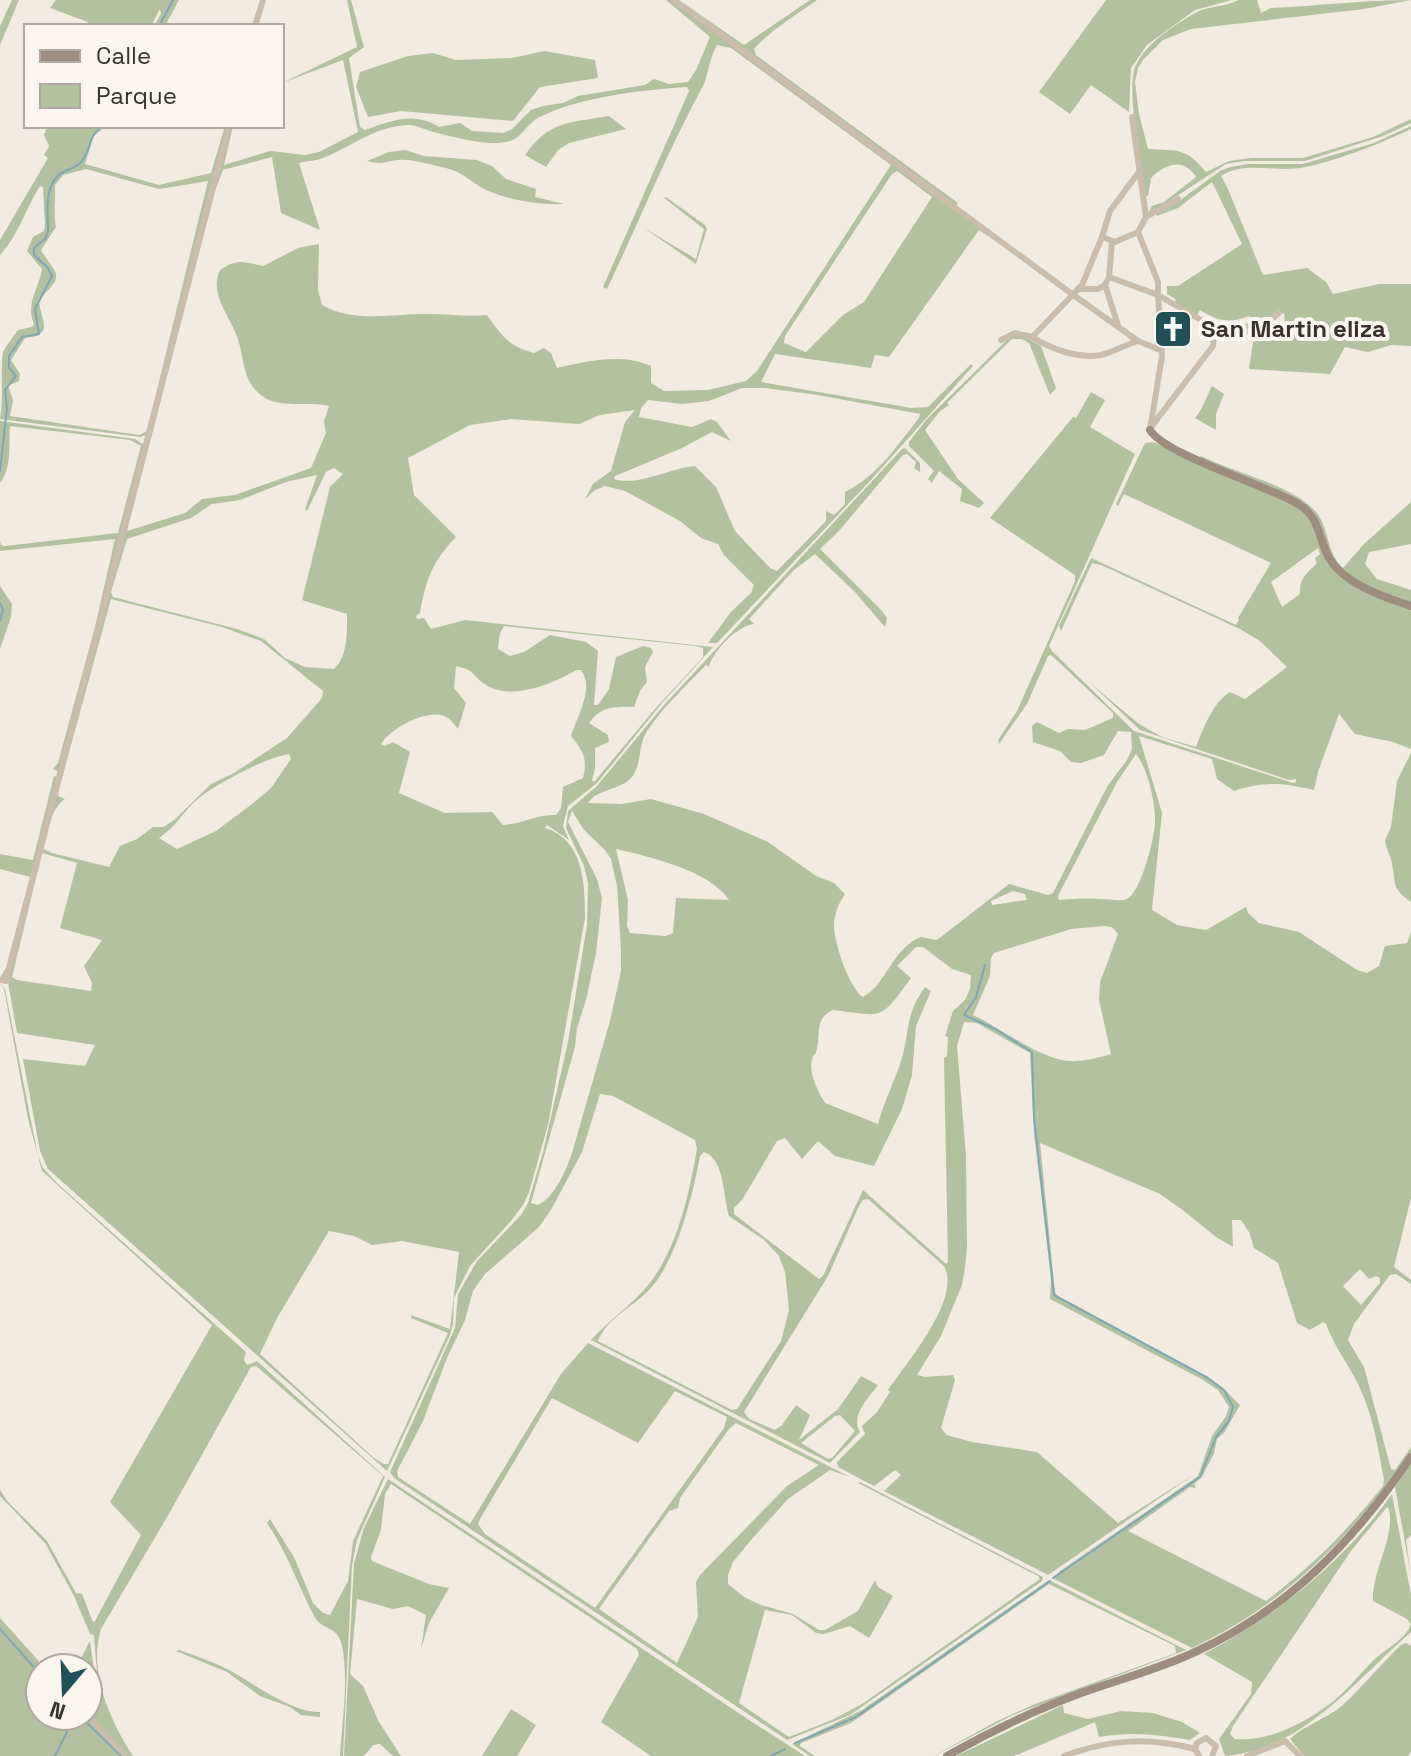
<svg xmlns="http://www.w3.org/2000/svg" width="1411" height="1756" font-family="'Space Grotesk',sans-serif">
<rect width="100%" height="100%" fill="#f2ebe0"/>
<g fill="#b3c1a1" fill-rule="evenodd">
<polygon points="12,0 19,0 0,45 0,26"/>
<polygon points="56,0 179,0 165,26 154,26 161,14 160,9 151,26 85,26 88,22 50,8"/>
<path d="M347,0H351L364,47L349,58L360,127L365,130C391,121 413,111 439,127L460,123L472,131L503,133L512,129L531,110L543,106L563,103L578,96L645,85L654,79L669,84L688,82L696,70L710,37L666,0H672L1040,271L979,230L889,357L875,355L871,368L775,354L761,382L911,408L928,407L971,364L973,366L870,481L717,643H708L731,612L751,593L754,585L724,555L718,544L701,538L680,521L625,491L605,486L595,490L585,499L593,484L611,471L625,422L635,410L600,415L579,424L511,419L470,425L408,458L414,495L456,537C432,562 426,579 420,613L416,616L417,619L424,618L431,629L465,620L713,647L662,703L597,783L568,806L563,826L569,840L547,825L545,828C584,840 585,884 585,918L548,1125L529,1192L523,1205L511,1221L470,1266L454,1298L453,1324L450,1335L387,1471L48,1169L40,1151L23,1059L85,1066L95,1045L17,1033L8,982L231,126H233L224,165L270,151L305,155L319,152L358,132L343,60L282,83L357,47ZM717,45L731,48L891,165L757,371L746,381L708,390L664,391L651,383V366C620,353 589,361 557,368L551,353L544,348L534,353C507,345 503,337 487,315C467,317 449,314 429,314C393,313 355,324 322,305L318,290L319,244L298,248L263,266C242,262 239,258 220,270C209,293 228,314 236,334C246,358 240,384 267,399C286,408 310,401 329,406L324,421L326,433L311,468L235,495L202,499L185,513L127,531L215,191L223,170L272,157L281,213L320,230L299,163C307,161 316,161 323,158C353,146 373,127 408,125C418,125 427,131 437,133C458,138 489,147 510,141C521,138 527,124 538,118C578,97 642,90 687,87L689,91L603,287L607,289C639,222 667,152 703,86C709,73 709,58 717,45ZM897,171L932,197L864,302L843,315L806,352L784,343L785,336L892,174ZM742,388H765L818,395L920,414L919,418C898,445 876,477 845,492V504L834,515L826,511V521L777,571L770,568L735,531L716,487L695,466C670,468 637,487 614,479L615,476L682,448L712,432L731,441L717,422L711,419L692,427L639,417L641,408L648,400L682,404L709,401ZM334,468L343,474L330,487L302,600L347,614C347,631 348,657 334,669L305,667L285,658L264,639L237,629L113,597L111,592L127,539L191,518L212,504L240,500L286,482L317,475L305,509L307,511L326,472ZM111,599L222,627L261,641L323,691L322,698L287,738L234,773L211,784L173,821L163,827H153L137,839L120,846L109,867L52,853L44,849L43,846C48,831 51,808 65,799L58,796L59,789ZM504,626L696,646L703,648V657L655,709L594,782L592,780L595,769V748L609,742L608,735L589,723C600,706 616,706 634,707L640,691L647,682L645,667L653,652L651,648L643,646L616,657L609,689L598,705H594L598,651L586,642L550,635L524,652L510,656L498,649L500,633ZM456,666C478,671 471,676 486,685C512,701 553,684 576,670H581C595,688 577,716 571,736C583,751 588,758 583,778L563,787L561,808L556,815C537,814 522,824 503,825L492,812L445,813L399,793L410,752L393,742L385,746L381,744C390,729 426,709 444,716C450,718 454,724 458,729L466,703L454,688ZM289,754L291,759L271,788L252,804L216,831L177,849L159,838C176,827 184,810 199,798C219,782 265,758 289,754ZM42,853L77,863L60,928L102,940L84,966L92,983L91,991L17,980L12,977ZM329,1231L354,1236L372,1245L402,1241L459,1252L450,1329L411,1315V1318L448,1333L388,1464H384L374,1458L260,1354L277,1318Z"/>
<path d="M679,0L744,45L810,0H817C795,16 772,29 754,49L756,55L958,203L956,206Z"/>
<polygon points="1106,0 1232,0 1195,10 1147,45 1131,68 1129,112 1091,85 1070,114 1039,92"/>
<path d="M1239,0H1257L1261,13L1271,8C1318,6 1364,0 1411,0L1364,9L1191,29L1163,40L1143,60L1138,68L1135,82L1139,114L1148,149C1179,151 1185,147 1206,172L1229,161L1251,158H1303L1373,137L1411,119V123L1383,136L1305,161H1244L1226,164L1154,211L1149,212L1152,206L1164,202L1196,177C1183,157 1166,164 1151,178L1148,196L1145,195C1142,167 1125,87 1136,65C1146,43 1176,24 1197,12C1209,6 1225,7 1239,0Z"/>
<polygon points="544,51 595,60 598,78 540,87 513,121 401,111 368,117 356,87 360,72 408,56 433,53 456,60 512,58"/>
<path d="M609,116L626,129L569,143L558,150L546,167L525,155C550,120 569,123 609,116Z"/>
<path d="M48,126H106L94,135L85,164L159,185L211,173L225,126H228L146,435L141,437L0,419C4,398 0,372 3,352C7,344 13,337 18,330L32,327L34,324C25,303 39,289 42,269L27,251L33,237L44,231L45,226L43,187L40,186C26,208 18,236 0,255V240L48,158L44,155L49,146L44,135ZM86,169L159,189L208,181L147,431L139,435L10,416L13,400L8,386L19,381L20,374L11,360L25,338C57,335 39,318 39,299C66,274 57,276 41,250L56,227C53,212 56,200 55,185L63,175Z"/>
<path d="M1411,126V129C1382,143 1331,163 1300,168C1274,172 1244,161 1221,176L1228,189L1263,275L1307,268L1326,282L1333,294L1379,284H1411V346L1391,345L1368,352L1345,347L1330,374L1249,369L1253,342C1265,338 1277,333 1285,323L1284,313L1266,319L1264,324L1231,334L1232,329L1251,322L1249,316C1229,324 1218,321 1200,310L1197,315L1176,303L1175,299L1167,294V286H1178L1242,244L1212,182L1178,208L1157,216L1156,214L1179,201L1220,171L1230,167L1248,164H1303L1374,143Z"/>
<path d="M405,150L424,156L477,160L492,166L506,179L536,189L535,197L564,204C539,205 507,200 484,189C470,181 462,172 446,168C432,165 410,158 397,160C382,162 383,165 367,161L389,152Z"/>
<polygon points="666,197 705,225 707,229 696,264 644,228 696,259 704,229 664,198"/>
<polygon points="1012,335 1027,338 1041,346 1056,388 1050,395 1029,343 1022,339 1012,339 947,403 949,405 940,411 925,430 958,479 984,503 979,508 960,501 962,489 939,471 932,483 928,479 934,471 909,446 909,442 927,419"/>
<path d="M1212,386L1224,394L1216,414V430L1195,418C1203,408 1206,398 1212,386Z"/>
<path d="M1091,392L1105,400L1090,427L1135,454L1049,646L1052,651L1134,731L1293,783L1296,782V779L1289,780L1140,730L1090,683L1139,724L1162,737L1196,747C1203,729 1213,702 1230,692L1245,699L1287,667L1260,641L1240,629L1101,565L1092,563L1061,631L1059,626L1091,558L1236,625L1239,620L1238,618L1271,563L1124,494L1118,506L1116,504L1145,443L1153,442L1281,497L1311,517L1339,572L1411,608V749L1393,742L1355,734L1339,714L1318,772L1314,790C1283,783 1265,781 1234,791L1217,779L1212,759L1139,736L1162,813L1152,910L1177,925L1206,930L1246,907L1248,913L1259,923L1299,932L1357,970L1367,973L1379,966L1385,946L1407,943L1411,932V1198L1394,1267L1411,1280V1284L1396,1274L1390,1275L1354,1324L1348,1340L1364,1367L1391,1469L1395,1470L1411,1447V1452C1353,1536 1285,1604 1192,1648L1054,1579L1060,1571L1198,1476L1212,1436L1226,1416L1229,1407L1218,1390L1203,1380L1050,1299L1051,1278L1034,1133L1030,1053L977,1023L964,1022L957,1046L966,1156L967,1248L965,1268L962,1285L941,1336L917,1375L925,1377L953,1375L955,1380L941,1428L947,1435L972,1442L1037,1452L1118,1523L1196,1473L1048,1575L884,1491L901,1475L895,1470L874,1486L838,1467L837,1462L865,1434L862,1426L877,1412L890,1392L888,1390C906,1363 962,1299 944,1266L868,1199L863,1200L859,1206L828,1276L744,1412L749,1419L775,1430L782,1425L796,1405L810,1415L799,1440L838,1409L861,1376L878,1385C868,1399 850,1415 860,1432L830,1463L591,1340C609,1320 633,1304 649,1284C678,1247 689,1194 697,1149L695,1140L613,1096L600,1094L582,1152L551,1210L539,1227L485,1274L473,1291L465,1320L447,1358L423,1421L397,1471L398,1477L470,1524L561,1374L588,1343L850,1477L830,1470L788,1499L751,1540L733,1562L728,1575V1584L744,1597L761,1605L793,1614L819,1630H825L858,1611L875,1580L878,1587L893,1596L869,1638L850,1626L824,1634L816,1633L792,1615L765,1610L739,1703L789,1737L832,1720L862,1704L1040,1579L1038,1576L858,1483L860,1482L1043,1577L1042,1581L850,1715L787,1740L394,1478L390,1472L455,1328L458,1294L477,1261L521,1215L528,1203L543,1152L568,1042L587,925L588,883L584,866L566,828L568,811L597,786L664,705L902,449L905,448L920,463V472L914,468L916,462L907,454L903,455L838,532L820,549L882,611L887,618L885,627L854,591L815,554L794,570L749,619L754,624C738,625 712,652 709,667L706,665C686,686 663,707 647,731C638,745 642,766 631,778C619,791 598,788 588,803L621,804L651,799L704,814L768,842L816,876L834,883L845,894C839,903 834,914 834,925C834,943 849,988 863,997C887,984 892,948 921,937L937,940L1009,884L1048,895L1053,893L1108,785L1127,760L1132,749L1131,732L1118,731L1104,755L1081,763L1071,762L1060,751L1033,742L1032,726L1037,722L1059,733L1068,729L1085,730L1113,718V713L1051,655L1048,656L1027,704L999,744L998,740L1017,711L1075,581V575L990,518L1073,417L1076,418ZM1318,548L1320,554L1315,558L1317,563C1306,574 1299,579 1300,594L1282,607L1271,582ZM1136,754C1147,767 1155,800 1155,819C1156,834 1141,893 1127,899C1123,901 1118,900 1114,900C1095,898 1078,898 1059,900L1058,896L1117,782ZM572,811L584,830L605,850L611,859L617,886L621,950V971L610,1021L572,1153C566,1170 555,1197 538,1205L531,1203L575,1047L577,1028L586,1000L596,953L602,898L597,879L568,822ZM616,849C650,857 709,870 729,900L676,898L673,933L665,936L630,933L627,926L628,900ZM1013,891L1025,894L1027,900L992,905L991,901ZM1104,926L1112,927L1118,934L1100,982L1099,1000L1111,1054C1098,1058 1082,1062 1068,1061C1040,1059 999,1027 973,1015L990,976L991,958L994,953L1071,929ZM916,947H923L952,969L971,975L970,989L965,1000L953,1011L945,1036L948,1037L947,1056L944,1058L948,1262L946,1264L863,1190L823,1276L819,1279L734,1214V1208L742,1200L777,1141L785,1138L802,1159L818,1141L835,1156L874,1166L902,1109L912,1075L916,1026L931,991L925,987C903,1018 911,1032 900,1064C893,1084 884,1103 878,1124L825,1103C819,1093 808,1073 812,1060C814,1051 815,1058 817,1048C821,1032 814,1019 833,1010C884,1016 879,1022 911,978L897,966ZM1040,1143L1160,1194L1184,1211L1216,1237L1233,1247L1232,1220H1241L1249,1232L1254,1248L1278,1263L1297,1323L1310,1330L1323,1322L1326,1324C1334,1346 1348,1364 1358,1384C1373,1414 1378,1448 1384,1480L1383,1486C1348,1530 1311,1567 1266,1601L1128,1531L1190,1487L1196,1488L1194,1484L1202,1477L1214,1453L1217,1439L1224,1433L1240,1405L1222,1387L1210,1379L1058,1297L1055,1292ZM704,1152C725,1159 723,1197 729,1216L764,1240L779,1256L785,1272L789,1310L781,1341L737,1409L732,1410L598,1341C606,1319 634,1306 650,1289C677,1260 693,1194 700,1156ZM1360,1269L1369,1279L1376,1276L1380,1278V1283L1361,1305L1343,1286ZM675,1391L727,1417L724,1428L595,1608L485,1534L478,1524L480,1519L552,1398L638,1443ZM840,1415L855,1431L832,1458L828,1459L801,1443L835,1416ZM736,1423L819,1465L787,1486L700,1575L696,1582L698,1617L677,1663L599,1609L669,1511L678,1508L680,1498L729,1429Z"/>
<path d="M0,421L135,439L144,445L59,772L53,769L58,763L95,627L115,539L0,551V540L1,545L5,546L118,533L141,446L130,440L10,426C8,445 13,466 0,483Z"/>
<path d="M1201,456C1234,473 1294,485 1317,513C1330,531 1326,552 1343,568L1364,544L1411,502V544L1369,552L1365,564L1377,579L1411,590V604C1383,595 1341,581 1328,552C1322,536 1321,520 1307,508C1283,488 1230,471 1200,458Z"/>
<polygon points="0,586 12,604 11,617 0,649"/>
<path d="M1411,753V902C1389,887 1397,881 1391,860C1389,853 1386,848 1385,840L1391,827L1397,781Z"/>
<polygon points="54,776 57,777 5,977 0,978 6,968 30,877 0,869 0,854 33,860"/>
<path d="M0,983L5,989L38,1156L43,1168L58,1184L246,1352L244,1360L247,1365L257,1361L385,1477L357,1540L352,1565L343,1756H340C342,1721 349,1680 342,1646C338,1625 322,1631 314,1616C298,1585 287,1552 267,1523L270,1519L294,1557L313,1603L323,1613L330,1615L348,1581L353,1541L383,1476L256,1366L251,1367L170,1512L101,1629C88,1671 110,1721 133,1756H0V1618L45,1668H40V1716H88L98,1686L94,1635L90,1634L74,1596L45,1543L0,1496V1490L8,1502L47,1541L76,1593L82,1594L93,1622L95,1621L141,1535L110,1502L212,1325L42,1171L28,1119L4,989Z"/>
<polygon points="1411,1464 1411,1535 1406,1540 1411,1576 1395,1487"/>
<polygon points="388,1479 749,1720 805,1756 651,1756 601,1722 639,1655 637,1649 391,1484 385,1494 381,1530 371,1557 372,1561 429,1584 449,1588 429,1623 421,1649 426,1615 408,1606 393,1609 357,1599 350,1674 363,1686 379,1722 401,1756 393,1756 380,1744 373,1745 364,1756 344,1756 354,1563 364,1528"/>
<path d="M1392,1494L1411,1595V1632C1357,1679 1303,1750 1225,1756L1219,1739L1251,1694L1252,1682L1204,1654C1278,1614 1343,1563 1392,1494ZM1387,1507L1389,1509C1395,1540 1372,1569 1373,1601L1407,1619L1411,1624C1406,1639 1387,1648 1376,1658C1361,1672 1348,1690 1332,1702C1305,1723 1269,1742 1235,1739L1230,1734L1233,1726L1351,1551Z"/>
<polygon points="1049,1580 1186,1650 1013,1715 934,1756 997,1721 1035,1704 1176,1653 1175,1646 1049,1584 851,1723 801,1743 800,1746 815,1756 810,1756 792,1744 862,1710"/>
<polygon points="90,1641 96,1685 88,1700 88,1668 82,1668 83,1664 79,1662"/>
<path d="M1406,1643L1411,1646V1752L1408,1756H1304L1290,1739C1303,1726 1328,1718 1343,1705C1363,1686 1381,1664 1401,1645Z"/>
<path d="M179,1650C196,1656 214,1662 231,1671C256,1685 291,1712 320,1712V1717L301,1715L290,1707L260,1696L227,1672L176,1651Z"/>
<path d="M1063,1705L1064,1713L1088,1719L1121,1711L1153,1713L1182,1722L1200,1733L1190,1740C1159,1735 1132,1731 1099,1737L1095,1722L1014,1756H956Z"/>
<polygon points="511,1709 536,1725 517,1756 482,1756"/>
</g>
<g fill="none" stroke-linecap="round" stroke-linejoin="round">
<g stroke="#81a8ae" stroke-width="2">
<polyline points="159,26 173,0"/>
<path d="M0,471L7,408L5,390L16,376L9,368V356L22,337L39,334L35,309L52,276L48,268L34,255V248L45,239L48,232C48,213 43,183 63,172C70,169 80,166 84,158C93,143 87,137 104,126"/>
<polyline points="0,603 3,610 0,621"/>
<polyline points="985,965 976,997 964,1015 995,1029 1032,1052 1034,1118 1054,1295 1208,1378 1225,1391 1233,1407 1229,1421 1216,1437 1200,1477 1053,1578"/>
<polyline points="0,1629 40,1674"/>
<polyline points="82,1718 121,1756"/>
<polyline points="795,1743 856,1717 1050,1581"/>
<polyline points="55,1756 67,1732"/>
<polyline points="771,1756 785,1749"/>
</g>
<g stroke="#cabdac" stroke-width="6">
<polyline points="674,0 1072,294 1138,341 1160,350"/>
<polyline points="255,26 263,0"/>
<polyline points="1146,217 1178,199"/>
<polyline points="1138,232 1158,282 1158,295 1208,324 1214,336"/>
<polyline points="1102,237 1110,211 1141,169"/>
<polyline points="1112,242 1109,277 1105,285 1118,325"/>
<polyline points="1109,277 1158,295 1162,356 1150,430"/>
<polyline points="1078,289 1098,289 1105,285"/>
<path d="M1032,337C1051,349 1078,359 1101,355C1113,352 1125,345 1138,341"/>
<polyline points="1001,340 1015,333 1032,337 1038,331 1082,285 1102,237 1115,242 1138,232 1146,217 1132,117"/>
<path d="M1151,427L1213,346L1214,336C1243,334 1256,333 1279,313"/>
<polyline points="0,980 6,981 229,126"/>
<polyline points="88,1716 126,1756"/>
<path d="M1064,1756C1109,1739 1149,1737 1195,1749"/>
<polyline points="1199,1756 1195,1749 1197,1743 1206,1738 1216,1746 1212,1756"/>
<polyline points="1247,1756 1285,1741 1300,1756"/>
</g>
<g stroke="#9e8c7e" stroke-width="8">
<path d="M1150,430C1165,455 1267,485 1298,504C1319,516 1318,536 1328,556C1342,583 1383,597 1411,606"/>
<path d="M947,1756C991,1731 1037,1709 1084,1692C1121,1679 1158,1669 1193,1653C1288,1610 1353,1542 1411,1457"/>
</g>
</g>
<defs>
<g id="church-square" transform="scale(2)"><rect x="-9" y="-9" width="18" height="18" rx="4" fill="#225059" stroke="#faf5ed"/><path d="M-1.2-6h2.4v3.5h3.3v2.4h-3.3V6h-2.4V-.1h-3.3v-2.4h3.3Z" fill="#fff"/></g>
</defs>
<g fill-rule="evenodd">
<use href="#church-square" x="1173" y="329"/>
</g>
<g text-anchor="middle" stroke-width="8" stroke-linejoin="round" paint-order="stroke">
<g font-size="24" font-weight="bold" fill="#39312b" stroke="#faf5ed" text-anchor="start">
<text x="1201" y="337">San Martin eliza</text>
</g>
</g>
<rect x="24" y="24" width="260" height="104" fill="#faf5ed" stroke="#ada79f" stroke-width="2"/>
<rect x="40" y="50" width="40" height="12" fill="#9e8c7e" stroke="#ada79f" stroke-width="2"/>
<text x="96" y="64" font-size="24" fill="#39312b">Calle</text>
<rect x="40" y="84" width="40" height="24" fill="#b3c1a1" stroke="#ada79f" stroke-width="2"/>
<text x="96" y="104" font-size="24" fill="#39312b">Parque</text>
<g transform="translate(64 1692) rotate(199)"><circle r="38" fill="#faf5ed" stroke="#ada79f" stroke-width="2"/>
<path d="M0-6L14 30L0 20L-14 30Z" fill="#225059"/>
<text y="-12" font-size="22" font-weight="bold" text-anchor="middle" fill="#39312b">N</text>
</g>
</svg>
